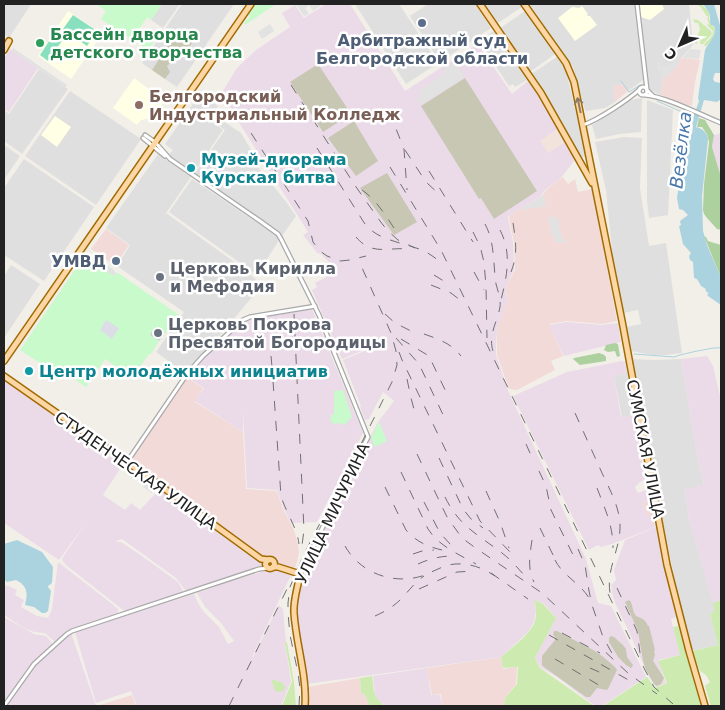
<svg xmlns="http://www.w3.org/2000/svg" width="725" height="710" font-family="'DejaVu Sans',sans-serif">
<rect width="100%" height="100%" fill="#f2efe9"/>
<g fill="#e0dfdf">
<polygon points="4,4 31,4 9,38 4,34"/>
<polygon points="162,4 180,4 163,28 151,20"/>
<polygon points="182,4 234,4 177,87 165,79 169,72 166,67 173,61 179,54 186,48 188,49 194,40 178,30 152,70 142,63"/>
<polygon points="355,4 399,4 438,63 406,84"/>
<polygon points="428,4 475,4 491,28 440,62 410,16"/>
<polygon points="481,4 520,4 522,7 495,25"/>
<polygon points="529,4 637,4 643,80 628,91 622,84 613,91 615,102 605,108 586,111 585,110 573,67"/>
<polygon points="639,4 689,4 693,45 681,58 676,68 663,79 661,95 656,93 648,88"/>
<polygon points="525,11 555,54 530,72 499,29"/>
<polygon points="493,31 527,80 515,87 513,84 509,86 479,41"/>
<polygon points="557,57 566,70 586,157 579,157 543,91 531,74"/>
<polygon points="39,69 68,89 22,154 4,141 4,110 9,114"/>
<polygon points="70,91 141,139 96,205 25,156"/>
<polygon points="200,94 218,106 209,120 223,130 194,172 169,155 173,150 165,144"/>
<polygon points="642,98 641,132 620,134 596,139 592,125 631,100"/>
<polygon points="647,100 673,110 668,215 649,218 647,201"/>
<polygon points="214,115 241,133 253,153 252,157 258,167 287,203 296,216 282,236 278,231 195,173 225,130 210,120"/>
<polygon points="624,137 642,138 640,188 649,246 666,243 682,353 665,355 653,355 631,351 629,346 626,327 641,324 638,310 623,313 613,260 606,190 595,142"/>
<polygon points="4,145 20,156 4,180"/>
<polygon points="158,154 191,177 166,213 244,269 262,285 222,333 186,374 156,352 184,312 117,266 130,245 106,228"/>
<polygon points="24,159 94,207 44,281 4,255 4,188"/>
<polygon points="192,179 276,235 279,240 257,275 169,212"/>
<polygon points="11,265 40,284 4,338 4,276"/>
<polygon points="630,359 655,360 681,359 697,454 704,485 685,490 689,520 716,612 710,614 718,645 692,651 682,616"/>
<polygon points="627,373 635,415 622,417 614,376"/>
</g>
<g fill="#f2dad9">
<polygon points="681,58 700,60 695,82 692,106 689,105 689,106 661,95 663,79 676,68"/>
<polygon points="622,84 628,91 615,102 613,91 614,85"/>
<polygon points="563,177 568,184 575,179 578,192 592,189 617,321 602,324 567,321 549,324 563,356 551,361 555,370 517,390 509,389 497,355 497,329 508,297 505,292 506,287 515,270 514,242 509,217 510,215 542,196 547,189"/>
<polygon points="106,229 129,245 120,258 121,259 116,266 91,249"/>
<polygon points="186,377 203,388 195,402 243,432 246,489 277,491 283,509 294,530 298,544 299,552 297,562 294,570 262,558 131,462 131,458"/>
<polygon points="650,500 654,516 648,517 642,503"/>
<polygon points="501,657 503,669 517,667 516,684 505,698 504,706 442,706 441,694 432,695 427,668"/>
<polygon points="360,678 361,693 365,695 370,706 307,706 307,687"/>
<polygon points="132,695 136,706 97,706"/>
</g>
<g fill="#ebdbe8">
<polygon points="322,4 350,4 405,91 478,44 512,94 528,81 548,109 575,160 560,179 546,189 541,196 510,215 508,217 513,242 514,270 506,287 505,292 508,298 497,329 496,347 496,355 509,393 586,559 598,603 611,606 646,677 602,706 595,706 557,677 541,668 535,658 556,618 544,604 534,600 536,611 534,622 528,632 501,657 307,684 295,609 302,575 311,553 378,422 394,401 383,392 369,419 365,420 360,407 361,406 343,360 367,350 369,344 366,346 366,349 342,359 312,290 317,287 315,283 332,274 333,271 328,261 320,253 318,254 303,235 308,232 221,94 237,68 256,50 290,27 282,13 295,5 304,18 323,6"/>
<polygon points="10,49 38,68 9,112 4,109 4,58"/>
<polygon points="721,133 721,177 712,147 714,135"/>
<polygon points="312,309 363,433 317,522 291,523 284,509 277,490 247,488 243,412 243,432 195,401 204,388 187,377 207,354 211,356 208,354 246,320"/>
<polygon points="567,322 602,325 618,323 621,342 564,356 549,325"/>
<polygon points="707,356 713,366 721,400 721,600 713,603 689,520 685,490 704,484 697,454 681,359"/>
<polygon points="622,361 625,362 627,373 614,376 621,417 635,415 641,442 640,450 645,480 640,482 635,487 638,493 648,489 650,500 642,503 648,517 654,516 655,527 612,544 601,547 598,545 589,550 513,396 567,372"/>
<polygon points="4,381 67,424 122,466 103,495 125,510 131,503 140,510 153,496 162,489 262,562 265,566 186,591 176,578 122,539 116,541 117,542 121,542 139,554 178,582 183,591 181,593 126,611 123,610 66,565 62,560 63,557 86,523 59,560 4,523"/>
<polygon points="656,527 663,564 676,617 671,619 680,655 658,660 666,683 656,687 648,675 630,634 617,607 613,597 611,585 616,580 614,570 625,540"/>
<polygon points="58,562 112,604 118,609 118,611 117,613 72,629 55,642 45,633 34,632 24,628 4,615 4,589 6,585 17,590 15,595 24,600 21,607 37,616 48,618 52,609"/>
<polygon points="274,568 292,573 252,657 253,657 279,605 283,609 286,642 285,643 291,681 281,706 137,706 131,691 96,703 75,632 194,594 198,603 203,611 219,627 228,644 234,641 221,623 205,607 197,593 215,587 214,586"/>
<polygon points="4,617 34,634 46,636 52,643 51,647 27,669 4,703"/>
<polygon points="71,633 96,706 5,706 35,665 67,635"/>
<polygon points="427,668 431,695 440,695 442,706 386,706 380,702 375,696 373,676"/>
</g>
<g fill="#ffffe5">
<polygon points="640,4 662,4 664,9 650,20 641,17"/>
<polygon points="582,6 588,14 587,15 588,16 590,16 597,25 575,41 558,18 572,7 579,8"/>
<polygon points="68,11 102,34 71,79 38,56"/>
<polygon points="134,78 165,101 152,118 141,120 137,125 113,108"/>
<polygon points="55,116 71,127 57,147 41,135"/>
</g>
<polygon fill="#d0d0d0" points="154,328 164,335 159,341 149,335"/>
<polygon fill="#f3e3dd" points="557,129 564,143 548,153 540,141"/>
<g fill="#c7c7b4">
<polygon points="178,30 194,40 188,49 186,49 179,54 173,61 167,66 170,72 165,79 152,70"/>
<polygon points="318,64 351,114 323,132 290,82"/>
<polygon points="465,78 537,191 494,219 481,198 479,199 421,106"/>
<polygon points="354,121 378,161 356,176 328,138"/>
<polygon points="387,173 417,222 394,235 360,188"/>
<polygon points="629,600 631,602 634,613 636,616 643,619 646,622 648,626 649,626 655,650 654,651 655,655 653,661 664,678 661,684 657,686 654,684 646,670 643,661 638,631 625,602"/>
<polygon points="554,631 557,631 595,651 602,656 614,666 617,670 608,689 606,690 597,688 590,697 586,697 544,667 542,665 542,656 555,640 555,637 553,635"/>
<polygon points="611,636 614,637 623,645 626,649 627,657 633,665 632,667 631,668 626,665 618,657 609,642 609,638"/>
</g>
<g fill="#cdebb0">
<path d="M696,4C704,4 711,11 709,20L715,29L712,40L706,46H704L705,43C708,40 713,37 713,31L708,26L707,23L709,25V23L708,22L707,17L708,18V16H706V14H705L701,7Z"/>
<polygon points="693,19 698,20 711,31 712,34 703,44 700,44 701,39 698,38 697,44 695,44 700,29 698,23 695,23"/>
<path d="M534,600L543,604L556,618L535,658L540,668L594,706H504L505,698L517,684L518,667L503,668L501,657C511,648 531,634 535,621C537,614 536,607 534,600Z"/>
<polygon points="721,600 721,706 711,706 705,686 710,682 706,675 700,671 692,651 718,645 710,614 715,611 713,603"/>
<polygon points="678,626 701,706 603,706 647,677 655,688 667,683 658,661 680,655 673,627"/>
<polygon points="287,642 294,682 296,706 282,706 292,681 285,643"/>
<path d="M372,676C375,691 371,695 385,706H370L365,695L361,693L360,678Z"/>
<polygon points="271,679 283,683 285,687 284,690 280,692 275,691"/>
</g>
<g fill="#add19e">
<polygon points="699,118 705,120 714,135 712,147 721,177 721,230 717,229 707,218 704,214 703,210 704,184 709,142 707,134 702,127 697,127"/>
<polygon points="704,236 706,237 708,241 721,245 721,278"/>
<polygon points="615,343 618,344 620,356 617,357 615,351 608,352 604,350 606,345"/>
<path d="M599,353C602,354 604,354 606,357V361L580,365L573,359L574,358Z"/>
</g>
<g fill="#c8facc">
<polygon points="96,4 162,4 151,20 147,17 140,28 146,36 154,42 148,50 101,19 106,11"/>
<polygon points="256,4 276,4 245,25 244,22 250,17 248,15"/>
<polygon points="87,252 94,257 91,261 93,262 96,258 99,261 98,265 114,276 116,273 118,273 179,315 164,335 154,328 150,335 159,341 151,354 149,354 132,378 105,359 86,387 62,371 43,365 20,350"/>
<polygon points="343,390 352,417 344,425 339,423 333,424 330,419 331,415 334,414 334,391"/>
<polygon points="379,422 387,441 375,447 371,438"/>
</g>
<g fill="#88e0be">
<polygon points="73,15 97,31 87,46 63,29"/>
<polygon points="57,29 66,35 48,61 40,55"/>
</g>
<g fill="#e2e2e2">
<polygon points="296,4 319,4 321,6 313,11 309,5 305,8 309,14 304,16"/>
<polygon points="270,24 274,31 262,39 258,32"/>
<polygon points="13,48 67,85 65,87 12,50"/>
<polygon points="690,49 701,50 699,59 682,58"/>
<polygon points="678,59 679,60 676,67 662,79 661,72 658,71 657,62 660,62 661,66 668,66"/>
<polygon points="453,63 456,67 458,67 465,77 421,105 417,98 420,96 418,91 444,74 442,70"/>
<polygon points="544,195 546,206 538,208 538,207 522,210 522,208"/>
<polygon points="550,216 553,216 554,218 558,218 562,239 566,240 567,242 556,243 555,237 552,237 549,221"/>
<polygon points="99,261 101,261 114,270 114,271 116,273 114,276 97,265"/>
<polygon points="144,479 158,488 152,493 143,487 144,485 142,483"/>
</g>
<polygon fill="#dddde8" points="106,320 119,328 112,339 100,330"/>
<g fill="#aad3df">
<path d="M701,4H714L721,29V73H715L713,79L715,82L721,83V99L717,102L704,100L696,127C703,129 707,132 708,139L702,196L703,231L707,245L721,278V305L708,296L707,294H709L705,290L706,289L701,286L697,279L694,278L693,262L690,260L689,256L691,253L683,244L679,226L681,225L680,221L688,215L683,210L679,209L677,198L678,191L682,185V177L685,170L684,155L690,139L689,136L692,134L693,128L692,121L699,101L698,98L705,50C709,41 714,40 715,29L714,26L711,25C709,21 711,17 709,13C708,10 706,9 705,6Z"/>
<path d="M17,540L42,552L53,567L52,583L48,586V587L51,591L48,611L45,613H42L34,607L25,605C28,594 28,586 16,580L7,582L4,579V544Z"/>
</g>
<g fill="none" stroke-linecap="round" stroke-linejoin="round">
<g stroke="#aad3df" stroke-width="1">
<polyline points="621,81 629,92 640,85 642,86"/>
<polyline points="657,101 682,112 692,121"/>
<path d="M634,354L674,357C682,354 689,353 697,351C706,350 712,347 721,348"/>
</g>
<g stroke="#a9a9a9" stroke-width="5.5">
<g id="minor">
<polyline points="637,4 647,90 653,96"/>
<circle cx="643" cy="91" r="4"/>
<path d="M645,95C667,97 699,114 721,123"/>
<path d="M583,125C598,120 628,100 640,89"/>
<polyline points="145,135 155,142 170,159 260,221 278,234 281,239 319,315 368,437 334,504 300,574"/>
<polyline points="143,138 165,156"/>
<polyline points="127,462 187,374 203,356 243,320 250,317 310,307 315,306"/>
<polyline points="4,706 34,664 67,634 72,631 259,569 268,568"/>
</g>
</g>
<g stroke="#a06b00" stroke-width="8">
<g id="major">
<polyline points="480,4 541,93 592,183"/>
<polyline points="524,4 566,63 574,82 622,321 667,565 689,651 705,706"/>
<polyline points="4,50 9,41"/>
<polyline points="4,361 251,4"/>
<polyline points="4,376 154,481 261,559 269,560"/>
<circle cx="270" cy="564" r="4.5"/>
<path d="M273,567H278L300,574C298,587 293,600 294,613C296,644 307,675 305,706"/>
</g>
</g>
<use href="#minor" stroke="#fff" stroke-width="3"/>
<use href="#major" stroke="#fcd6a4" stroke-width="5"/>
<g stroke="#707070" stroke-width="1" stroke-dasharray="10 10" stroke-linecap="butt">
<polyline points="291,85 354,184 380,221 387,230 398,240 415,248"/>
<polyline points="389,111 404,149 407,190"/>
<polyline points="251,133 308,221 313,242 320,251 327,256 340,261 350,260 366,256"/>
<path d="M317,148L363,221C375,241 404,242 424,251C430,254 435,258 441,262"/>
<polyline points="405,150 426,182 440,195"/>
<polyline points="390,167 441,250 645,670 654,687 673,704"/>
<polyline points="429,171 473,242"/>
<path d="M362,190C378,201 387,218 398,234"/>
<path d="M485,224C495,242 493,264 496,284C498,292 501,298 500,307C497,323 488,335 493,351"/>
<path d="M500,230C512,253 507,276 501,300"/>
<polyline points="473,232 480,246 484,262 486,286 487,338"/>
<path d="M356,237C372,256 387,247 408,249"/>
<polyline points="474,272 484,290"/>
<path d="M511,272C519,252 515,237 512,216"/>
<polyline points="434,275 447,283"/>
<polyline points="431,285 451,293 464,303"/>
<polyline points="294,314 304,530 301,553"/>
<polyline points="385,314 395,323 413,332"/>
<path d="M424,334C438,339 451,343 461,356"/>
<polyline points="396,338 419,364 446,421"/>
<polyline points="401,339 429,356 447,394"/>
<polyline points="399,352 402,360 480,521 512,554"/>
<polyline points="271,356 273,377"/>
<polyline points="407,379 411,398 415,413"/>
<path d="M273,381L281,496C286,513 297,527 299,544"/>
<path d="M575,413C584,433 593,453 602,473C610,490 619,506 620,524C621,549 606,568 610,593"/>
<polyline points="526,444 534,462"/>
<polyline points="417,454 447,517 462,538 477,549 542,593 629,674 657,694"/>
<polyline points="439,458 463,509 471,519 483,528"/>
<polyline points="539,471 546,486 551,510 577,563"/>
<path d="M401,472L428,529C439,546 458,554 476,564"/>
<path d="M385,487L406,530C417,543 431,548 447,551"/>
<path d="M597,488C605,509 613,525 613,548"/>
<polyline points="486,491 500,522 509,548"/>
<path d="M445,497C459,526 477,534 502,553C510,559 517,567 524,575"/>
<polyline points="424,502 440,533 451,545"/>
<polyline points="540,528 554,557"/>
<path d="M532,540C530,554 527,569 534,582"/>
<path d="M345,546C360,573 393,585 422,576C433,572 443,565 455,564C470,563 483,568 495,576"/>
<polyline points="578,549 585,565 589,591 592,605 603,637 613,655"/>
<polyline points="413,554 422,551 434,550"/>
<path d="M555,560C563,576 580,583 589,598"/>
<path d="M418,564C429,559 440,556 453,556"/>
<polyline points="491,573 528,599"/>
<polyline points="617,588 637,631 640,653"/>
<polyline points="419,589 457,572 475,571"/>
<path d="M375,616C384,612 393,607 400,600C408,592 414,583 424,576"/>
<polyline points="562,633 600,653"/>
<polyline points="549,635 632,682"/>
<polyline points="555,659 602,687"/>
<polyline points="590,668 606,675"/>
<polyline points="229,706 287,589"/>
<polyline points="299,706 300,688 298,673 290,635 288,613 288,603 290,587 304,554 356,454 392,382 397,365 396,351 391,333 359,261"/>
</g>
</g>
<defs><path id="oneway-shaft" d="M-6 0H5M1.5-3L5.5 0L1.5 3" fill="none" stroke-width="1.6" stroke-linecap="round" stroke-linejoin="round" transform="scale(1.25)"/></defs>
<use stroke="#8f7c63" href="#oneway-shaft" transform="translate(579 105) rotate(-102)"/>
<g fill="#5c6f8a" stroke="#fff" stroke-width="2">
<circle cx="422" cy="23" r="5"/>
<circle cx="116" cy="261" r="5"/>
</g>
<circle fill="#2e9e5b" stroke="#fff" stroke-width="2" cx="40" cy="43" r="5"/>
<circle fill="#8d6e63" stroke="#fff" stroke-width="2" cx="139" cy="105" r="5"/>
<g fill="#0f9aa8" stroke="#fff" stroke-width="2">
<circle cx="191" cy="168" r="5"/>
<circle cx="29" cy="371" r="5"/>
</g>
<g fill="#6b7280" stroke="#fff" stroke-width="2">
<circle cx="160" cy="277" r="5"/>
<circle cx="158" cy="333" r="5"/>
</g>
<g text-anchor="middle" stroke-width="5" stroke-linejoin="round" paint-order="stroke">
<g font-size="16" font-weight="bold" fill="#27864d" stroke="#fff" text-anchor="start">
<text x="50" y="40">Бассейн дворца<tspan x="50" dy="18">детского творчества</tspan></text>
</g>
<g font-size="16" font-weight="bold" fill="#4e5e75" stroke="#fff">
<text x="422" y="46">Арбитражный суд<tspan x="422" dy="18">Белгородской области</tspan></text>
<text x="106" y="267" text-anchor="end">УМВД</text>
</g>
<g font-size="16" font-weight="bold" fill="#785e54" stroke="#fff" text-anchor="start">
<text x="149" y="102">Белгородский<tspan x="149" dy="18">Индустриальный Колледж</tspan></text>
</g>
<g font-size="16" font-weight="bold" fill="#0d838f" stroke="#fff" text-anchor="start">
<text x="201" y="165">Музей-диорама<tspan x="201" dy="18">Курская битва</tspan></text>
<text x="39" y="377">Центр молодёжных инициатив</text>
</g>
<g font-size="16" font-weight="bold" fill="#5b616d" stroke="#fff" text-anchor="start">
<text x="170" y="274">Церковь Кирилла<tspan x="170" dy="18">и Мефодия</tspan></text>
<text x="168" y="330">Церковь Покрова<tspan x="168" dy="18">Пресвятой Богородицы</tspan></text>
</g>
<g font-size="16" fill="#222" stroke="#fff">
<text transform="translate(646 449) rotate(79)" y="6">СУМСКАЯ УЛИЦА</text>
<text transform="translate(136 470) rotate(35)" y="6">СТУДЕНЧЕСКАЯ УЛИЦА</text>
<text transform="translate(332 513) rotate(-65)" y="6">УЛИЦА МИЧУРИНА</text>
</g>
<g font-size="18" font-style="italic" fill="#4a7aab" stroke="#fff">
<text transform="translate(681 150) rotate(-83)" y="6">Везёлка</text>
</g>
</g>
<rect width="725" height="710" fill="none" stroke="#222222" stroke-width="10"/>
<g transform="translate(680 45) rotate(225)" stroke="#ffffff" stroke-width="4" paint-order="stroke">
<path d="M0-4L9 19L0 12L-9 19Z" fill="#222222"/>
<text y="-8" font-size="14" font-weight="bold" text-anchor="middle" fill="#222222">С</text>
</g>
</svg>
